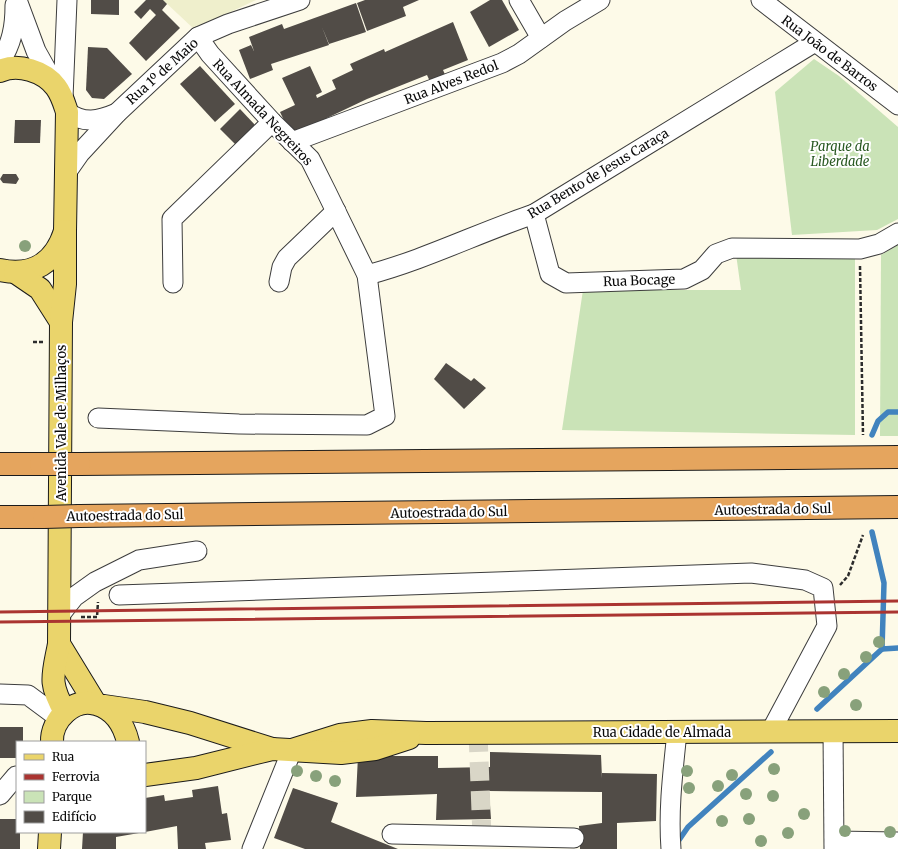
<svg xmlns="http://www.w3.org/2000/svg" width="898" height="849" font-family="Merriweather,serif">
<rect width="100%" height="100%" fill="#fdfae8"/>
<polygon fill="#efefcc" points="163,0 256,0 194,29"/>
<g fill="#cae3b7">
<polygon points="814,59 839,76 898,127 898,219 877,230 792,235 775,92"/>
<polygon points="898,245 898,436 880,436 881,255"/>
<polygon points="736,254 855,255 855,435 562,430 583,290 741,290"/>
</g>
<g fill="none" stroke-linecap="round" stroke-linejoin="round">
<g stroke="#4183be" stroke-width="5.5">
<polyline points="872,435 878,421 888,412 898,412"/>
<polyline points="872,532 884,583 882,649"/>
<polyline points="817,709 882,649 898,648"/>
<polyline points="679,840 688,827 771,752"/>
</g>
</g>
<g fill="#514c47">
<polygon points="91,0 119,0 119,15 91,14"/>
<polygon points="146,0 163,0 167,4 162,10 180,28 146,61 129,43 156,15 150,9 141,19 134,12"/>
<polygon points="365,0 419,0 403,7 406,16 367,31 357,3"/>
<polygon points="490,0 502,0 519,30 489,47 470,12"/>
<polygon points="356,3 366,32 329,44 322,27 329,45 271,64 273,70 250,79 239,50 251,45 254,51 249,37 282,24 284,29"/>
<polygon points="453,22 468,60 443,70 447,79 432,86 427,75 367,99 327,118 329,123 293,139 280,112 295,105 282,78 310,66 322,92 316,95 317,98 336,89 332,80 353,70 350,64 384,49 385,52"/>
<polygon points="88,47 107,48 132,74 104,99 92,98 86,90"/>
<polygon points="200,66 235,104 215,122 180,84"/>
<polygon points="240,109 257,127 237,146 220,129"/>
<polygon points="15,120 41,120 40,143 14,143"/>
<polygon points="3,174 16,174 19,179 16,184 3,183 0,179"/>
<polygon points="446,363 471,381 474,378 486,388 464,409 434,379"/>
<polygon points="0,727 23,727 23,742 17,742 17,758 0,758"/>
<polygon points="490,752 601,755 602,778 602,773 657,774 656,821 617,823 617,849 580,849 579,826 602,823 602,792 489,791 491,819 436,820 437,794 356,797 358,756 438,756 438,768 490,767"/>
<polygon points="218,786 222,814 227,813 231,840 205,843 206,849 178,849 177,826 145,832 145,798 164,795 165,801 193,797 192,790"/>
<polygon points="293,788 338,803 331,822 398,849 305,849 274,838"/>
<polygon points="0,819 17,819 17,832 20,832 20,849 0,849"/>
<polygon points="83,832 139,832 139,833 116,837 116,849 82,849"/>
</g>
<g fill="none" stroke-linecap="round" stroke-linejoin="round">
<polyline stroke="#d9d6c7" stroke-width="19" stroke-dasharray="19 10" stroke-linecap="butt" points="478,733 482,837"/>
<g stroke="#3d3d3d" stroke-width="21">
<g id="minor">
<polyline points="17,0 36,51 55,85"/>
<polyline points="519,0 541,38"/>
<polyline points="761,0 898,105"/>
<path d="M0,62C12,43 15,27 15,5"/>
<polyline points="63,98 67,0"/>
<path d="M67,112C84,124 98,121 117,113"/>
<polyline points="292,142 502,63 519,54 565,21 600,0"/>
<polyline points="66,173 80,153 117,113 198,37 228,24 300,0"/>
<polyline points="534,214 550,274 566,283 684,279 702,270 716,254 732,248 860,249 879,244 898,233"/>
<path d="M367,275C424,260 478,233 534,214L815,42"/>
<polyline points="279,282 282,267 287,258 336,211"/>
<polyline points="173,283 172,219 272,122"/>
<polyline points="98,418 239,424 367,425 385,416 367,275 326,191 310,159 272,122 210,54 198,37"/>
<polyline points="119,595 751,573 805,580 823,588 827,626 771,731"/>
<polyline points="59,616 74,597 95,582 139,560 197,551"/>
<polyline points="0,694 28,695 59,718"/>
<polyline points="833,731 834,849"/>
<polyline points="0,795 16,776"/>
<polyline points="392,834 574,838"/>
<polyline points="835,841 898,842"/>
<polyline points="252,849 292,750"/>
<path d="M671,849C668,810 673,771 677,732"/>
</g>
</g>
<g stroke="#1b1b1b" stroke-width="24">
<g id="major">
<path d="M0,71C18,63 44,71 56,87C62,95 64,103 67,112L65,231C55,263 33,277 0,270"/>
<polyline points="15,272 40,289 61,322"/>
<polyline points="59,644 95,703"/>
<polyline points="104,706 145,712 190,723 272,749"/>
<path d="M65,712C48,682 53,676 59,644L61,322L65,284V231"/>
<path d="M52,742C51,720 74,697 96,704C114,709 124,725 128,742"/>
<polyline points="292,750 340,735 372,731 426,733 898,731"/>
<polyline points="145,775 196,768 272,749 341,753 375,749 409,738"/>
<polyline points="49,849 50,832"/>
</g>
</g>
<g stroke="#1b1b1b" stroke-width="24">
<g id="highway">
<polyline points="0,464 41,464"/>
<polyline points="79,464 898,457"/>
<polyline points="79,516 898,507"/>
<polyline points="0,517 44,517"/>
</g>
</g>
<g stroke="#2c2c2c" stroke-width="2.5" stroke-dasharray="4 2" stroke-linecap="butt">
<polyline points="860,266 863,435"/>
<polyline points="33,342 43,342"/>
<polyline points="840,585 848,576 863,535"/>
<polyline points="81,617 97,617 98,602"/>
</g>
<use href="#minor" stroke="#fff" stroke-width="19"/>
<use href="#major" stroke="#ead46b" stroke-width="22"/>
<use href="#highway" stroke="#e5a55e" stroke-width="22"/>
<g stroke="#aa3431" stroke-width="3">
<polyline points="0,612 898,601"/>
<polyline points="0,622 898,612"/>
</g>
<g stroke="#1b1b1b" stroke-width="24" stroke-linecap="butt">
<g id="highway-bridge">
<polyline points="41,464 79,464"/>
<polyline points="44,517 79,516"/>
</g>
</g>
<use href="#highway-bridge" stroke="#e5a55e" stroke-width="22"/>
</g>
<g fill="#88a17b">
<circle cx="25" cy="246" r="6"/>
<circle cx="879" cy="642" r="6"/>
<circle cx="866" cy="657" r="6"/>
<circle cx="844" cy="674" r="6"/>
<circle cx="824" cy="692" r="6"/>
<circle cx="856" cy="705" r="6"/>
<circle cx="774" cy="769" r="6"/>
<circle cx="297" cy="771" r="6"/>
<circle cx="687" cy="771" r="6"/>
<circle cx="732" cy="775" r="6"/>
<circle cx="316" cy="776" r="6"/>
<circle cx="335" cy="781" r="6"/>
<circle cx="718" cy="786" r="6"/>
<circle cx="689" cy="788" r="6"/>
<circle cx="746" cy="794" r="6"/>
<circle cx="773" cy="796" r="6"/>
<circle cx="804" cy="814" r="6"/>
<circle cx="749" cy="819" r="6"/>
<circle cx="722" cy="821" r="6"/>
<circle cx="845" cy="831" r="6"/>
<circle cx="890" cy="832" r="6"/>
<circle cx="788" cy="833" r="6"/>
<circle cx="761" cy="841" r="6"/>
</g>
<g text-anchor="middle" stroke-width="4" stroke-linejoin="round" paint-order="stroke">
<g font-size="13" fill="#0a0a0a" stroke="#fff">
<text transform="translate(830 53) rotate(37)" y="5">Rua João de Barros</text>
<text transform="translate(162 71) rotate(-42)" y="5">Rua 1º de Maio</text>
<text transform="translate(451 82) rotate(-21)" y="5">Rua Alves Redol</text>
<text transform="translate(263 112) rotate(47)" y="5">Rua Almada Negreiros</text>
<text transform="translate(598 173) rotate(-31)" y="5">Rua Bento de Jesus Caraça</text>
<text transform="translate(639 280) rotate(-2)" y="5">Rua Bocage</text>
<text transform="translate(61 423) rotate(-90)" y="5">Avenida Vale de Milhaços</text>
<text transform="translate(773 509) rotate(-1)" y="5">Autoestrada do Sul</text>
<text transform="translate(449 512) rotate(-1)" y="5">Autoestrada do Sul</text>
<text transform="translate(125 515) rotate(-1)" y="5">Autoestrada do Sul</text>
<text x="662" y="737">Rua Cidade de Almada</text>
</g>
<g font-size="13" font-style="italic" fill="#295922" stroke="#fff">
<text x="840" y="151">Parque da<tspan x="840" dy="15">Liberdade</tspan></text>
</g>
</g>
<rect x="16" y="741" width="130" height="92" fill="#ffffff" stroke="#9d9d9d"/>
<rect x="24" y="754" width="20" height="6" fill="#ead46b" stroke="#9d9d9d"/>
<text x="52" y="761" font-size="12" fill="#0a0a0a">Rua</text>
<rect x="24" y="774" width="20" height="6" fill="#aa3431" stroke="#9d9d9d"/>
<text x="52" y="781" font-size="12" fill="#0a0a0a">Ferrovia</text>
<rect x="24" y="791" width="20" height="12" fill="#cae3b7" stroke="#9d9d9d"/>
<text x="52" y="801" font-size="12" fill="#0a0a0a">Parque</text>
<rect x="24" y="811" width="20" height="12" fill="#514c47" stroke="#9d9d9d"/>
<text x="52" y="821" font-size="12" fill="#0a0a0a">Edifício</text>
</svg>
